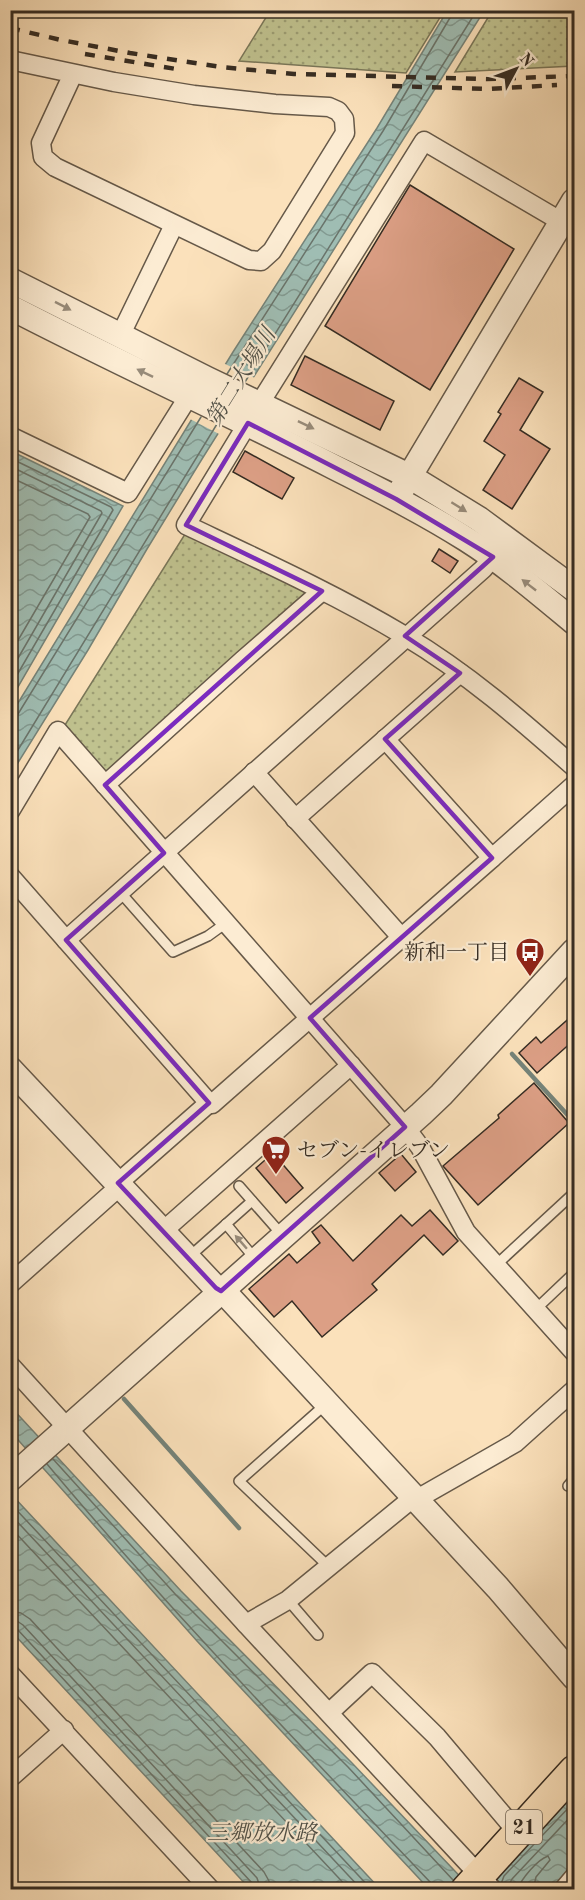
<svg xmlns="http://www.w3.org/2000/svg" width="585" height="1900" font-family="'Old Standard TT','Noto Serif JP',serif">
<defs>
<pattern id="park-dots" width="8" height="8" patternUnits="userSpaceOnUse" patternTransform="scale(1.5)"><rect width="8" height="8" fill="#c0c28f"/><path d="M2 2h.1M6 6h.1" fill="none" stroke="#9d9e74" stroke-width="1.8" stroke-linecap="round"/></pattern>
<pattern id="water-waves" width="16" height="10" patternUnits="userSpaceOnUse" patternTransform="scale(1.5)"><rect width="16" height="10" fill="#9fbdb3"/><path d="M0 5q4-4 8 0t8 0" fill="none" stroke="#829a91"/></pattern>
</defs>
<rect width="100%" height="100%" fill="#fbe1bb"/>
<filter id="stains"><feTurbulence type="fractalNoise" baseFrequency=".00333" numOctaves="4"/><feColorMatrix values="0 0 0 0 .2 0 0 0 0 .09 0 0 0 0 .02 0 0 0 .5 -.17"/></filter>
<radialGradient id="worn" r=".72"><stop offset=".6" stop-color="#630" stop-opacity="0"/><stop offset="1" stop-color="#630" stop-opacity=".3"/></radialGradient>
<g fill="url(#park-dots)" stroke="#7a7759" stroke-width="1.5">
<polygon points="270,11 270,10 444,11 406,73 239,61"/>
<polygon points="492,11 574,11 574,66 455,72"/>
<polygon points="187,531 304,588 305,597 106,772 65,725"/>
</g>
<g fill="url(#water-waves)" stroke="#758379" stroke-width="1.5">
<polygon points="447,11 484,11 202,459 147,549 88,650 11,774 10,716 233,352 377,128"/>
<polygon points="11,451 123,506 11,699"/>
<polygon points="10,1406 181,1591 352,1763 472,1889 429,1889 197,1641 11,1432"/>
<polygon points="11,1494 380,1889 250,1889 11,1631"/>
<path d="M574,1794V1866L554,1889L487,1890C496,1881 499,1873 507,1864C529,1840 552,1817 574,1794Z"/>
</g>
<polygon fill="#fbe1bb" points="223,363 257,379 221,435 190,419"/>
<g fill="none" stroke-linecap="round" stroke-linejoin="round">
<g stroke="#6a746b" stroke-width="1.5">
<polyline points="227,374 383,131 451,16 452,10"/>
<polyline points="245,382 477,10"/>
<polyline points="10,458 111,507 113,510 10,687"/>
<polyline points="10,466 101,511 102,513 10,672"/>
<polyline points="10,477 88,514 90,517 10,654"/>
<polyline points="10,718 18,714 201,417"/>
<polyline points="10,763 217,424"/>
<polyline points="53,1459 176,1595 348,1767 453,1880"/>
<path d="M47,1464C168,1609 301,1746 431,1883L433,1890"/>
<polyline points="10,1503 372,1890"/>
<polyline points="10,1514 362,1890"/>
<polyline points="10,1527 350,1890"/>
<polyline points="10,1611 21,1613 30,1619 264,1872 269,1881 270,1890"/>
<polyline points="10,1620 17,1621 23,1625 257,1878 261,1890"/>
<polyline points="10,1628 18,1630 252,1883 254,1890"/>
<polyline points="501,1884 504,1876 574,1802"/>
<polyline points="506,1890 512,1879 574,1813"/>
<path d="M517,1890C522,1878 537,1860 548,1856L550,1860L536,1877L533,1890"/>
</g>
<g stroke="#758379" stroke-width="4.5">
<polyline points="512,1054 574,1122"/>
<polyline points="124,1399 239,1528"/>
</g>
</g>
<g fill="#dc9f85" stroke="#352c23" stroke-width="1.5">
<polygon points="410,185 514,249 430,390 325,326"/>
<polygon points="305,356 394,401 380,430 291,385"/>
<polygon points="519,378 543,392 520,430 550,449 512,509 483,490 505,455 484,441 501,414 498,412"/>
<polygon points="245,451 294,478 282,499 233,472"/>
<polygon points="439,549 458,561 450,573 432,561"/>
<polygon points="574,1014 574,1040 537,1073 519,1053 536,1037 541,1043"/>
<polygon points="534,1083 569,1123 478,1205 443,1166 499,1118 498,1115"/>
<polygon points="273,1153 303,1188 286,1203 256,1168"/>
<polygon points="401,1154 416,1172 395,1191 379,1173"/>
<polygon points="430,1210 458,1241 443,1255 424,1235 372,1284 377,1290 322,1337 292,1301 274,1317 249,1289 289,1254 297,1263 320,1243 312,1232 321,1225 353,1261 401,1215 412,1226"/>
</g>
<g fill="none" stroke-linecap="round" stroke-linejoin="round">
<g stroke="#665949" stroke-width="12">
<g id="service">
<polyline points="120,892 173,952 208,936 226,923"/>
<polyline points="239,1186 283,1236"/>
<polyline points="226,1224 256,1260"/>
<polyline points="189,1257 252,1201"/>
<polyline points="495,1266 574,1193"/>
<polyline points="535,1310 574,1273"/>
<polyline points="326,1404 239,1481 329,1567"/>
<polyline points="568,1486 574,1479"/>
<polyline points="288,1600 318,1635"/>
<polyline points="562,1662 574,1651"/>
</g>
</g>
<g stroke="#665949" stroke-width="21">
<g id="minor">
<polyline points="10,60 114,82 194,95 275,104 329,107 338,111 344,119 345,133 272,251 261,261 249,260 55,167 43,157 41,143 73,74"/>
<polyline points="120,336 174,225"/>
<polyline points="260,403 424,141 562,222"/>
<path d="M248,423L186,525C260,560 335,594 405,636C467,673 521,720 574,767"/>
<polyline points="10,436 128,493 190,394"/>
<polyline points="385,739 492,858 574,785"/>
<polyline points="254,772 401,937"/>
<polyline points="105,785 243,660 322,591"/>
<polyline points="10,811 58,731 405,1127 420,1147 466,1232 574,1352"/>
<polyline points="295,819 460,673"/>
<polyline points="10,876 209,1103 118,1183"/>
<polyline points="66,940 483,569 493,557"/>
<polyline points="209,1103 212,1104 492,858"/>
<polyline points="163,1231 351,1065"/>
<polyline points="10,1284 120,1186"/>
<polyline points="10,1365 246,1624 493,1890"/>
<polyline points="417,1499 515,1443 574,1390"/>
<polyline points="246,1624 288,1600 414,1497"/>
<polyline points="10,1674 211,1890"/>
<polyline points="330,1712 372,1673 437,1737 518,1833"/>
<polyline points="10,1778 64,1730"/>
<polyline points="563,1890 574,1877"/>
</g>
</g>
<g stroke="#665949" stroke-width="27">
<g id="tertiary">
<polyline points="10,280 207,379 409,476 479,519 574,589"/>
<path d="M10,307C116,362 224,411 330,465C375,488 422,511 466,539C504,563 539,593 574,622"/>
<polyline points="402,489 574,201"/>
<polyline points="10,1069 216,1288 226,1294 498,1588 574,1677"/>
<polyline points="10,1479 421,1114 441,1095 574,951"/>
</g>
</g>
<g stroke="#352c23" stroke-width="33">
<polyline id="primary" points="466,1890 574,1771"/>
</g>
<use href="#service" stroke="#fcecd3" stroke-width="9"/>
<use href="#minor" stroke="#fcecd3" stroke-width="18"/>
<use href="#tertiary" stroke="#fcecd3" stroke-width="24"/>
<use href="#primary" stroke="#fbe1bb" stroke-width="30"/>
<g stroke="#352c23" stroke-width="4.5" stroke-dasharray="10 10" stroke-linecap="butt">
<polyline points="10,28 61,40 130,53 221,67 294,74 487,79 574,76"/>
<polyline points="85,54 176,69"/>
<polyline points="392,86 488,89 557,85"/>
</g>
</g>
<defs><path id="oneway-solid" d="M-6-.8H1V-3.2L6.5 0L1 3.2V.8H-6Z" transform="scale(1.5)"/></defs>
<g fill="#988c7b">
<use href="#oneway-solid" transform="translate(63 306) rotate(27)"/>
<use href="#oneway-solid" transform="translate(145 373) rotate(-154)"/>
<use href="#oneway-solid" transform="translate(306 425) rotate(26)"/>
<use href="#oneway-solid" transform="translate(459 507) rotate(32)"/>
<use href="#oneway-solid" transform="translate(529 585) rotate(-142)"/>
<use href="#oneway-solid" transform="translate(241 1242) rotate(-131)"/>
</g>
<path fill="none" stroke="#7b2cbf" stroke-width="4.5" stroke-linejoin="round" d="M248,423L396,499L493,557L405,636L460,673L385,739L492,858L310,1018L405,1127L221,1291L216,1288L118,1183L209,1103L66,940L164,853L105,785L322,591L186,525Z"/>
<defs>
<g id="bus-pin" transform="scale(1.5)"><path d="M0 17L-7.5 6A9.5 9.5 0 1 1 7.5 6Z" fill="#8f2418" stroke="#fcecd3"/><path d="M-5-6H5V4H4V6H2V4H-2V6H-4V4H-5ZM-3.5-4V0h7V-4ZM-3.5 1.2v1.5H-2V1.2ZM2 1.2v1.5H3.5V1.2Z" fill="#fff"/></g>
<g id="supermarket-pin" transform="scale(1.5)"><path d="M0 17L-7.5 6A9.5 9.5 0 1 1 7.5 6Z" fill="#8f2418" stroke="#fcecd3"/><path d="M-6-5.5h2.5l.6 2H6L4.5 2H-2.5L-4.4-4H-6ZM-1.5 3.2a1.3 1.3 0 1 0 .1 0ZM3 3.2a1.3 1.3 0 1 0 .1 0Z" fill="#fff"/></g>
</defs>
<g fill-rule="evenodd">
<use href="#bus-pin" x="530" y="952"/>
<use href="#supermarket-pin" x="276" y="1150"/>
</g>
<g text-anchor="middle" stroke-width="4.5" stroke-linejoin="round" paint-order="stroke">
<rect fill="#fcecd3" stroke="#716658" stroke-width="1.5" x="506" y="1810" width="36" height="34" rx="4.5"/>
<g font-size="20" font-weight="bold" fill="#352c23">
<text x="524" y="1834">21</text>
</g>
<g font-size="21" fill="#352c23" stroke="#fcecd3" text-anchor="end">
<text x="509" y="959">新和一丁目</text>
<text x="297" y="1157" text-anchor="start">セブン-イレブン</text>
</g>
<g font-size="22" font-style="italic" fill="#505047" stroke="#fcecd3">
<text transform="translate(240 376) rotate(-58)" y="8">第二大場川</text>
<text x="262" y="1840">三郷放水路</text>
</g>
</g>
<rect width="585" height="1900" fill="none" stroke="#fbe1bb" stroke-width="36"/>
<rect x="12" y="12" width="561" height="1876" fill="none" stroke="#352c23" stroke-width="3"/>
<rect x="18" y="18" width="549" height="1864" fill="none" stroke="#352c23" stroke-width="1.5"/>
<g transform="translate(516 69) rotate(49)" stroke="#fcecd3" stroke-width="4.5" paint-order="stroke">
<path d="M0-4.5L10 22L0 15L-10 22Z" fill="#352c23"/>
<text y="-9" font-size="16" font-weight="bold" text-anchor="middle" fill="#352c23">N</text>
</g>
<rect width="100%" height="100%" filter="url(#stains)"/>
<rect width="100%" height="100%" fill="url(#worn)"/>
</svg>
